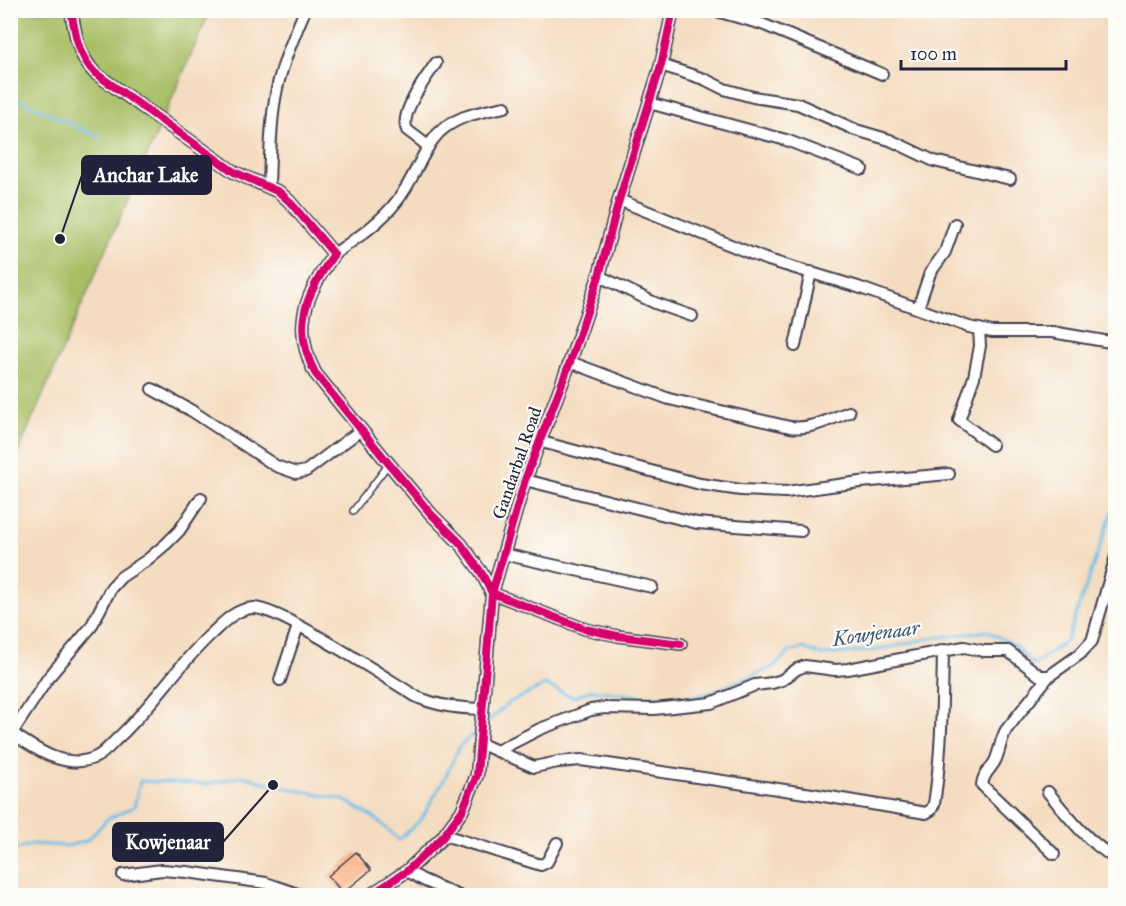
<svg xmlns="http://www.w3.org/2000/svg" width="1126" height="906" font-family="'IM FELL Great Primer',serif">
<rect width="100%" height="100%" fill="#fdfcf7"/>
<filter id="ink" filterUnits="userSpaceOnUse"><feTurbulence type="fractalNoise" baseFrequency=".0167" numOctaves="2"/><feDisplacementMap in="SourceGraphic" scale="12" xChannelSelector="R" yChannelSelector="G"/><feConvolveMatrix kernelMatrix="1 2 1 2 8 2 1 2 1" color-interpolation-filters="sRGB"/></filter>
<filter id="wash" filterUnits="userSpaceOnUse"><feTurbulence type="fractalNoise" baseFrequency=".008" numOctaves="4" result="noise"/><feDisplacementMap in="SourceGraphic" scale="24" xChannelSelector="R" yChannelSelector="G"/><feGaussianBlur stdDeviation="1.35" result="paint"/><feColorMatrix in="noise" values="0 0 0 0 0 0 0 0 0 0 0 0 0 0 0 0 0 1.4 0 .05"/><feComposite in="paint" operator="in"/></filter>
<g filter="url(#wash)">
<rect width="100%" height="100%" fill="#f4dcc0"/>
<polygon fill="#a7be63" stroke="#64704f" stroke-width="1.5" points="11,11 210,11 11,468"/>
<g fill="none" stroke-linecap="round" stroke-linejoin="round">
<g stroke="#6abee6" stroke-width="3">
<polyline points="10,95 101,138"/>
<polyline points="487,722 509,703 545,685 573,697 592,690 647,697 686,698 714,692 773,667 791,651 803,648 822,655 877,650 927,639 987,631 1015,646 1034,665 1067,640 1116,501"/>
<polyline points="10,851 34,844 68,846 88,840 107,819 134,807 140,781 208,784 244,776 273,785 344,800 376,819 399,840 422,818 446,776 459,747 477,730"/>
</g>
</g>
<g id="blocks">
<polygon fill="#faad81" points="356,852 371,870 343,893 328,876"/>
</g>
</g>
<g filter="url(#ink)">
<use href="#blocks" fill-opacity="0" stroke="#423e4f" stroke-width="1.5"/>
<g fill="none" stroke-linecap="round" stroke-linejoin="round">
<g stroke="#423e4f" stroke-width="8">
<polyline id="service" points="353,511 388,465"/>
</g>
<g stroke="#423e4f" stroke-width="14">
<g id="minor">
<polyline points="713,10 762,24 882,74"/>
<polyline points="661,65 704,79 724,89 753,97 798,104 856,130 890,140 934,161 1010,179"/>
<polyline points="649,103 786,140 862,169"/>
<path d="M428,146L407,130C399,113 426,78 436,63"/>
<path d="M269,187C270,158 270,128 275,99C280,68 293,39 305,10"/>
<polyline points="619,200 765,259 858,287 969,327 992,332 1052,332 1116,343"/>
<path d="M334,254C357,238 380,223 397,201C412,182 419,160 432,141C448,117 479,112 505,107"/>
<polyline points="599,276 655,303 692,316"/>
<polyline points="918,308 930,273 945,252 955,224"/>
<polyline points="979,329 980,346 974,377 959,420 992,445"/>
<polyline points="795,346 811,272"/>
<path d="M570,362L669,399L790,427C811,430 830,419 849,412"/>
<polyline points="152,389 192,411 276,466 296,473 306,471 361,430"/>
<polyline points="538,441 700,484 741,490 786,492 860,482 949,474"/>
<polyline points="525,480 697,523 801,531"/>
<path d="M201,498L179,531L166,544L147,560L121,577L111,588L91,627L48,678L12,733C35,749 66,771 96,757C105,753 112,743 120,736C153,705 178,665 211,634C223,623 235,609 253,608C278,606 389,680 417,697C438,706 457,708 481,709"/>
<polyline points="503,554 652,587"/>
<polyline points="492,593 585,629 618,636 681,644"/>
<path d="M1049,676L1006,730C1001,739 1000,749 996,759C992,769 983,772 982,785L1054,854"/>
<polyline points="280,680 298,626"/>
<path d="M479,743L534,767L558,762L581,760L812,794L926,813L931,810L934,804C942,753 942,702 943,650"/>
<polyline points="497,751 540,729 591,710 604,708 654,709 711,703 755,685 772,683 782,680 797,669 805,666 835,670 848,669 964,647 984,651 1008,651 1040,676 1049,676 1080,654 1092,641 1116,556"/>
<path d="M1048,792C1070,819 1086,840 1116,859"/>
<polyline points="444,835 541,865 547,862 557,843"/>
<polyline points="407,871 423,880 459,896"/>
<polyline points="123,875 162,870 187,872 266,883 304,896"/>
</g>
</g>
<g stroke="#423e4f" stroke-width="15">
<g id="tertiary">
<path d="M71,10C75,33 78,56 95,73L234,172L279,192L289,201L334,254C306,294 291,326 315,373L389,464L431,514L461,544L481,572L492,593"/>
<polyline points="369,896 407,871 442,838 462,811 477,775 492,593 525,480 570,362 599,276 619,200 661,65 673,10"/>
</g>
</g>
<use href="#service" stroke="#fff" stroke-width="5"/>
<use href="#minor" stroke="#fff" stroke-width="10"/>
<use href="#tertiary" stroke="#fff" stroke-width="12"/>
<g stroke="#fdfcf7" stroke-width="11">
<g id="cycleway">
<path d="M71,10C75,33 78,56 95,73L234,172L279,192L289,201L334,254C306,294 291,326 315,373L389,464L431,514L461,544L481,572L492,593L585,629L618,636L681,644"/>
<polyline points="369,896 407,871 442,838 462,811 477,775 492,593 525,480 570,362 599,276 619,200 661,65 673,10"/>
</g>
</g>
<use href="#cycleway" stroke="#d6006c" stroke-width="8"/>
</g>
</g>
<g text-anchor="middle" stroke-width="4.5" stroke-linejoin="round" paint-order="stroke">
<g font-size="18" fill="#22223b" stroke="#fdfcf7">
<text transform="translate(517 463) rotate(-71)" y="6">Gandarbal Road</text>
</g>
<g font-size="20" font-style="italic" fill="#3b5977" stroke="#fdfcf7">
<text transform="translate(876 633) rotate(-8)" y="7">Kowjenaar</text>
</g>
</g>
<path fill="none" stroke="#22223b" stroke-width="2" d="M60 239L82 175M273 785L223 842"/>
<g fill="#22223b" stroke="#fdfcf7" stroke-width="2">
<circle cx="60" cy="239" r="6"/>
<circle cx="273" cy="785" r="6"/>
</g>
<g fill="#22223b" stroke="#22223b" stroke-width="2">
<rect x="82" y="156" width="129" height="38" rx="6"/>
<rect x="113" y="823" width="110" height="38" rx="6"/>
</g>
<g font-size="20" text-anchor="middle" font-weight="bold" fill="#fff">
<text x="146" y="182">Anchar Lake</text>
<text x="168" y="849">Kowjenaar</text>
</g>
<rect width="1126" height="906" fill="none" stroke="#fdfcf7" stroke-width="36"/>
<path d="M901 60v9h165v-9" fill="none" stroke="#22223b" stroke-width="3"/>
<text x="910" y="60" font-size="18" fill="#22223b" stroke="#fdfcf7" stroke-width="4.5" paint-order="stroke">100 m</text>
</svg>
